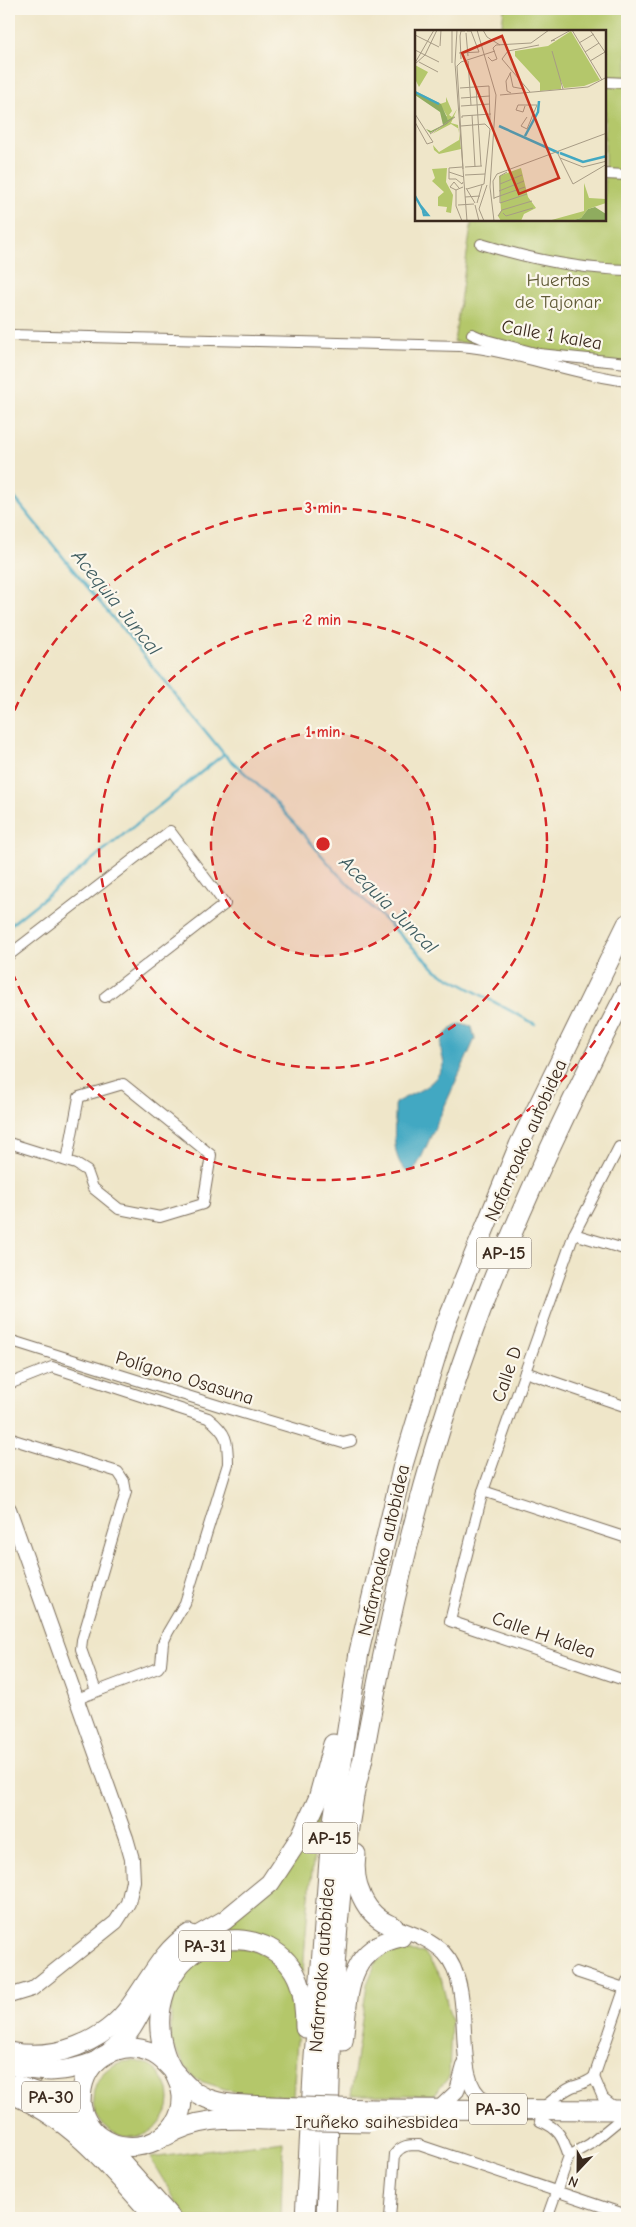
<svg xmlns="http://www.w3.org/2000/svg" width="636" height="2227" font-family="'Comic Neue',sans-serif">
<rect width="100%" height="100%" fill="#fbf7ec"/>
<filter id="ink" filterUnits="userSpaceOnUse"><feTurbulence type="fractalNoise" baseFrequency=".02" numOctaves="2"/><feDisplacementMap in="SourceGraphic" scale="10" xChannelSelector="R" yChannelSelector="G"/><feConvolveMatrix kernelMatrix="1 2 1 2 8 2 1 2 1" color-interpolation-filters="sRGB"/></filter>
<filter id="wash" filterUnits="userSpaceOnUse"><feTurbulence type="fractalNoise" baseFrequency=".0096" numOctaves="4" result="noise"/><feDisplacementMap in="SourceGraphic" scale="20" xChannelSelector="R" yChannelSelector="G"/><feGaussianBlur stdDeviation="1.12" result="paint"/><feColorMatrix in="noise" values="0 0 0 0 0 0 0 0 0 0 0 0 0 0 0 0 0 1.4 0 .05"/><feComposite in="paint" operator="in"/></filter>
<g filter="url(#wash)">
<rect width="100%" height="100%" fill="#efe6c9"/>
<g fill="#b4c76b" stroke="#787844">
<polygon points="504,9 627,9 627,368 495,345 454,342 472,220 605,220 605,31 501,31"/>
<polygon points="319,1811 308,1906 303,1972 224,1932"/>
<polygon points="222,1947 247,1948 270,1957 288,1977 299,2014 293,2096 244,2095 194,2079 171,2043 171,2001 188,1966"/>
<polygon points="393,1950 425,1953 441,1978 451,2020 449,2077 434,2095 351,2095 367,1984 377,1960"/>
<circle cx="131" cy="2099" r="38"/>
<polygon points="283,2141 281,2218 186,2218 150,2158"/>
</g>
<path fill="#42a8c2" stroke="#3e6970" d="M460,1024L472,1027L475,1039L422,1156L414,1171L407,1172C389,1156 396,1125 395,1103C415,1091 436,1088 444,1062C437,1042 442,1033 460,1024Z"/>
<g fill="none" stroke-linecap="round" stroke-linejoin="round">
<g stroke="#42a8c2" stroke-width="2.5">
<polyline points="9,491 224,754 272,798 337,873 437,971 535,1024"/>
<polyline points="9,926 224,754"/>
<polyline points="625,1065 627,1067"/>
</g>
</g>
</g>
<g filter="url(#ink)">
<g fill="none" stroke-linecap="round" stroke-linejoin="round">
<g stroke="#7a6c5a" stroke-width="12">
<g id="street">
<polyline points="605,82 627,83"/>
<polyline points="605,174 627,175"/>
<path d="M481,244C530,259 576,269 627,270"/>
<polyline points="472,334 486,340 539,354 627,363"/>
<path d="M9,335L460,346C517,351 570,374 627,381"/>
<polyline points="9,955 170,831 225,904 105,997"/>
<polyline points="9,1143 76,1164 87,1171 93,1188 119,1209 160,1217 203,1204 211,1155 123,1084 79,1097 67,1161"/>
<polyline points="619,1147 574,1234 525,1372 483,1491 450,1621 627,1681"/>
<polyline points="574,1234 627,1250"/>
<polyline points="9,1340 226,1408 343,1443 351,1441"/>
<polyline points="525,1372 627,1407"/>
<path d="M9,1384L52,1367L208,1418C227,1433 228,1440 228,1464L185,1603L168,1632L163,1643L161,1664L158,1668L77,1699"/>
<polyline points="9,1435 14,1440 118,1472 124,1481 126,1492 82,1640 81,1649 96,1691"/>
<polyline points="483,1491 627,1538"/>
<polyline points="576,1972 627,1989"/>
<polyline points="594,2077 627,1981"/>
<path d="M542,2108C552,2101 561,2092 572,2087C581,2084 587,2083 594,2077L603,2098L616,2108"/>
<path d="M540,2121C559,2128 563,2138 569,2156L590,2144L618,2121"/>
<path d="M390,2218L395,2154C402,2145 408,2145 419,2145L627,2215"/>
<polyline points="547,2218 569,2156"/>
</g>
</g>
<g stroke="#7a6c5a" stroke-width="16">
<g id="secondary">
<polyline points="9,1509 126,1838 132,1859 133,1881 128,1903 116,1922 32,1989 9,1996"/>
<path d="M393,1926C411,1933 430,1939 444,1953C479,1990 449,2082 485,2100C491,2102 498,2101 504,2102"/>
<polyline points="436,2111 457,2091 464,2066"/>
</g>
</g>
<g stroke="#7a6c5a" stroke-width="21">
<g id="highway">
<path d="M356,1854C352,1884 364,1916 393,1926"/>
<polyline points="183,1947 199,1935 225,1920 270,1883 301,1836 318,1799 333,1744"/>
<path d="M343,2041C349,1995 345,1949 401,1937"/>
<path d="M111,2051C138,2030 146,1995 165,1968"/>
<path d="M9,2052C55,2061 104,2043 131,2005C149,1981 163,1950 189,1934"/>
<path d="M9,2065C42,2073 64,2074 97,2061"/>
<polyline points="15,2085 55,2099 87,2122"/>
<path d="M9,2093C72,2118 112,2169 155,2218"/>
<path d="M269,2106C248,2105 225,2106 206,2098C175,2086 171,2051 134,2048C122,2047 112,2051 102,2057C87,2067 81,2084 81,2102C82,2115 90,2130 101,2137C133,2160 184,2139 182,2096C181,2080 170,2069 165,2054C151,2013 166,1963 207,1945C226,1937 250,1938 269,1948C301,1965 305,1995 305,2028"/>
<polyline points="370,2109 627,2110"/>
<path d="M166,2136C201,2116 230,2119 269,2120"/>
<polyline points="103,2141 171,2218"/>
<polyline points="305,2218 314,2057 331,1834 359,1652 403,1465 446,1323 519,1145 627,924"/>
<path d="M326,2218C331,2080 330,1939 353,1802C355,1787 360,1773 363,1758C392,1596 431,1435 492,1282C532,1182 578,1086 627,991"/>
</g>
</g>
<use href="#street" stroke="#fff" stroke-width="10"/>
<use href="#secondary" stroke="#fff" stroke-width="14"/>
<use href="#highway" stroke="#fff" stroke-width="19"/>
<g stroke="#7a6c5a" stroke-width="21" stroke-linecap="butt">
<g id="highway-bridge">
<polyline points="269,2106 370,2109"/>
<polyline points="269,2120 370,2122"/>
</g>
</g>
<use href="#highway-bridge" stroke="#fff" stroke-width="19"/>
</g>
</g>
<circle cx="323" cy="844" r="112" fill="#d62828" fill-opacity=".12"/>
<g fill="none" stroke="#d62828" stroke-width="2.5" stroke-dasharray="9 6">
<circle cx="323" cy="844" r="112"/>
<circle cx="323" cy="844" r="224"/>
<path d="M626 989A336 336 0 0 1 9 964M9 724A336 336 0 0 1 626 699"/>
</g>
<g text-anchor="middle" stroke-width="4.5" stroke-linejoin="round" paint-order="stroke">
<g fill="#fbf7ec" stroke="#75685c" stroke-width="1">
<rect x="476.5" y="1237.5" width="55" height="31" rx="4"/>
<rect x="302.5" y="1822.5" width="55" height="31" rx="4"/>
<rect x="179" y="1930.5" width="52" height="31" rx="4"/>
<rect x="22" y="2081.5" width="58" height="31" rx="4"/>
<rect x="469" y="2093.5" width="58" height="31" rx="4"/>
</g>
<g font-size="18" font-weight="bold" fill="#3b2a1e">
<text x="504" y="1259">AP-15</text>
<text x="330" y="1844">AP-15</text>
<text x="205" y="1952">PA-31</text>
<text x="51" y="2103">PA-30</text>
<text x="498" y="2115">PA-30</text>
</g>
<g font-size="19" fill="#5f5935" stroke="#fbf7ec">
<text x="558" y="286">Huertas<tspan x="558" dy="22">de Tajonar</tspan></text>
</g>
<g font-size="19" fill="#3b2a1e" stroke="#fbf7ec">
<text transform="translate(552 334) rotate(10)" y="7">Calle 1 kalea</text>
<text transform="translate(525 1140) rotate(-66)" y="7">Nafarroako autobidea</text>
<text transform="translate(506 1374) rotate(-71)" y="7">Calle D</text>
<text transform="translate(185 1377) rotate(17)" y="7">Polígono Osasuna</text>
<text transform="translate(383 1550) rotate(-77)" y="7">Nafarroako autobidea</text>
<text transform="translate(544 1634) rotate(19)" y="7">Calle H kalea</text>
<text transform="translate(321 1965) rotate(-86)" y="7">Nafarroako autobidea</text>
<text x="377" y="2128">Iruñeko saihesbidea</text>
</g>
<g font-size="20" font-style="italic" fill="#3e5c60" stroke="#fbf7ec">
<text transform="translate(117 602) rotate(51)" y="7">Acequia Juncal</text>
<text transform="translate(389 904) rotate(45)" y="7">Acequia Juncal</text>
</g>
</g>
<g transform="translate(415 30)">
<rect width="191" height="191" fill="#efe6c9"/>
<path d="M156,1L185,50L169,56L149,58L146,51V59L125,61V53L100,26V21L133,16ZM0,35L13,42L4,57L1,51ZM31,67L37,81L34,85L37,87L42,79L36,93L43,95L46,119L24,124L19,120L18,115L24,122L44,110V99L36,94L17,104L34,91L31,87L27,88L32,86L25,74L31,72ZM32,138L31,152L38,165L36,183L31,182L32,177L23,176V167L29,162L17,151L20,148L17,139ZM106,138L113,167L121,178L109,184L106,191H86L83,186L86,181L84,146ZM169,153L174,168L191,169V173L173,179L166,188L155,191H133L169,181Z" fill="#b4c76b"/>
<path d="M0,61L26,74L33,90L40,86L32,94L15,103L11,99L16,101L28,95L25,82L0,65ZM180,177L191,184V191H155L166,188L173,179Z" fill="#8fac5f"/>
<path fill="none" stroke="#42a8c2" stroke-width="2.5" d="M0,62L24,74M84,96L144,123M110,106L123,82L124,71M145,123L168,132L192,126M0,166L9,182M5,175L13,185H9L8,181"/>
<path fill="none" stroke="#a79b85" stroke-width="1" d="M37,0V33M42,0L40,33L48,139L42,36L46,32L80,21M62,0L81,65L75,157L79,191M68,0L72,7L85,15M157,0L187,50M175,0L192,25M51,3L53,26M0,5L24,17M140,10L136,11L156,0M164,13L179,4M25,16L26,0M0,20L24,32M137,21L148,59M170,22L184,13M44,23L64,22L56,1H52M73,27L77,31L82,29L78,18L81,15L116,13L134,0M46,29L45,6L46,1H50M53,31L56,75M175,31L190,22M4,32L23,42M0,33L19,0M0,34L10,25L22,0M96,42L91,51L92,61L96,63M95,43L98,57L109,59M61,57L66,136M45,58L74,56L75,91M115,62L87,29L93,21L124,15M85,65L173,57L192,47M46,68L75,66M46,76L75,74M110,76L108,82L101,80L103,75H122L112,99L106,96L112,87M0,84L18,112L12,114L0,92M57,85L60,137M47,88V86L76,84M46,96L70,94L75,99L69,154L52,159M15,104L40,87M143,124L158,154L192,134M145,128L168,137L192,131M47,137L34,138V149H41L47,154L48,152M50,137L67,136M48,139L52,191M34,142L49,147M92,142L85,146V173L112,164M50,145L70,144M85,154L107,145M51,158L60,173M41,160L35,157L39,152L44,158M84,161L109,151M50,167L65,166M79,168L110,157M79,169L78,151L82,144L192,103M62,173L67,155M43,175L59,174M60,175L64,191M88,183L91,186L118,178M83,186L87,180L117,171M47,191L41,176V160L48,157M69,191L64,179L72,155"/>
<path fill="#c8321e" fill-opacity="0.15" stroke="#c8321e" stroke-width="2.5" d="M87,6L144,148L104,164L47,23Z"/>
<rect width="191" height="191" fill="none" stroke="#3b2a1e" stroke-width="2.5"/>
</g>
<circle cx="323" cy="844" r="8" fill="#d62828" stroke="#fbf7ec" stroke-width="2.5"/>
<g font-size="15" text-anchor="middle" font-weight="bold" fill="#d62828" stroke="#fbf7ec" stroke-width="4.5" stroke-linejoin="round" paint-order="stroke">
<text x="323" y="513">3 min</text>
<text x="323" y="625">2 min</text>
<text x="323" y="737">1 min</text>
</g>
<rect width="636" height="2227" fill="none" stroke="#fbf7ec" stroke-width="30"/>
<g transform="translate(578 2170) rotate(202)" stroke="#fbf7ec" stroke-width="4" paint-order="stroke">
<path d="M0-4L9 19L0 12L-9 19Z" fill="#3b2a1e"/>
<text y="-8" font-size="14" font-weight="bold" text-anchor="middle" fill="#3b2a1e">N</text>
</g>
</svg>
